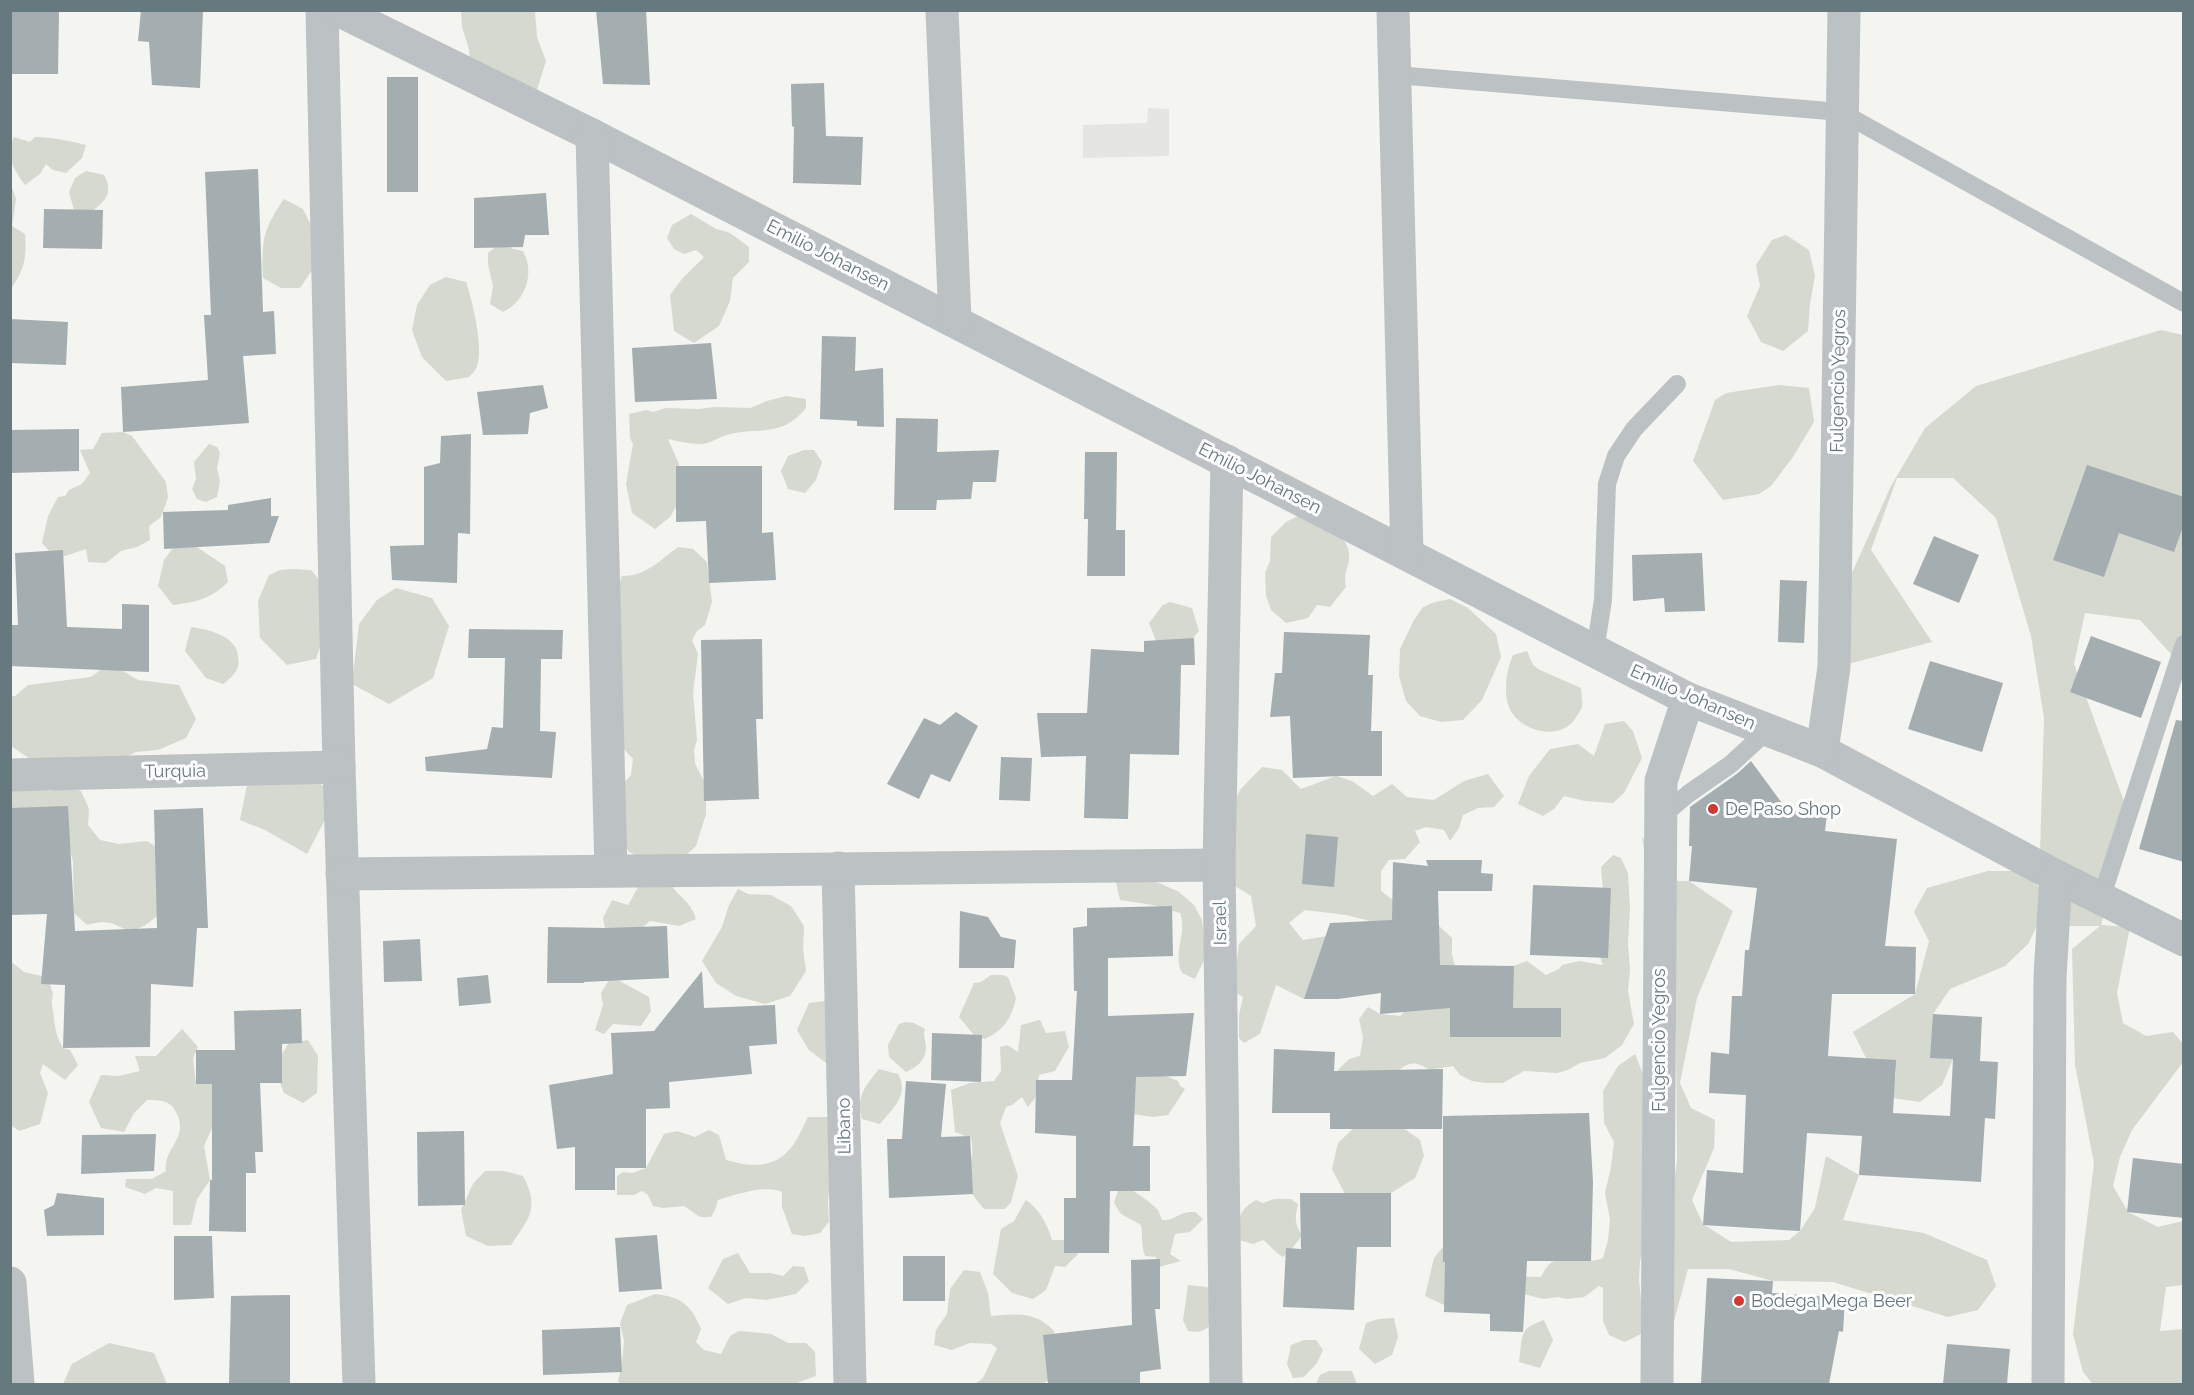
<svg xmlns="http://www.w3.org/2000/svg" width="2194" height="1395" font-family="Raleway,sans-serif">
<rect width="100%" height="100%" fill="#f4f4f1"/>
<polygon fill="#e5e5e4" points="1148,108 1169,109 1169,156 1083,158 1083,125 1147,123"/>
<g fill="#d5d9d0">
<polygon points="461,11 535,11 537,37 546,61 537,90 471,74 469,49 462,27"/>
<path d="M14,137L30,142L35,137C52,137 69,141 86,145L82,158L66,173L53,170L46,164L40,174L25,185C14,170 5,156 14,137Z"/>
<path d="M86,171L104,175C115,195 103,202 89,214L74,210L69,192L75,178Z"/>
<path d="M11,185L16,199L12,226L25,234C27,259 24,269 11,289Z"/>
<path d="M284,199L303,209L310,223L317,263L300,288H281L263,278C261,242 263,229 284,199Z"/>
<polygon points="691,214 716,229 728,232 737,238 749,247 749,262 733,278 730,301 719,326 694,343 674,331 670,295 682,279 704,257 696,250 684,254 674,249 667,238 672,225"/>
<polygon points="1786,235 1809,250 1815,276 1810,304 1808,331 1783,351 1761,342 1747,316 1760,286 1756,265 1772,240"/>
<path d="M503,241L513,249L523,251C535,273 526,301 503,312L490,304L493,286L488,264V253Z"/>
<path d="M446,277L466,282C472,299 484,349 477,366C476,370 472,374 469,377L446,381L422,357L412,330L417,305L430,285Z"/>
<polygon points="2161,330 2183,335 2183,664 2181,665 2140,620 2085,613 2074,664 2130,818 2101,925 2130,927 2117,993 2123,1023 2146,1036 2173,1032 2183,1044 2183,1062 2132,1130 2120,1157 2113,1186 2128,1212 2158,1227 2183,1221 2183,1285 2166,1287 2160,1331 2183,1329 2183,1384 2081,1384 2092,1383 2083,1372 2073,1334 2094,1163 2075,1065 2072,949 2100,926 2055,926 2042,916 2028,944 2005,966 1950,989 1933,1014 1953,1059 1942,1085 1920,1102 1892,1098 1896,1071 1866,1058 1853,1032 1915,994 1929,941 1914,912 1927,888 1988,871 2017,871 2039,887 2044,718 2031,636 1996,518 1953,478 1897,478 1871,550 1932,642 1829,669 1834,613 1891,486 1925,428 1976,386"/>
<polygon points="1779,385 1809,388 1814,422 1793,457 1771,486 1759,494 1723,500 1693,461 1715,400 1726,393"/>
<path d="M786,396L806,399V408C779,441 755,424 721,437C714,440 709,444 700,444C689,444 678,441 668,439L679,464L677,505L670,517L655,529L632,513L626,484L633,444L630,438L629,414L646,410L653,412L666,408L699,409L715,407L750,408L767,401Z"/>
<polygon points="123,432 132,436 166,482 168,497 163,512 160,518 149,526 150,540 137,547 121,551 106,563 88,562 86,549 56,559 42,543 48,516 58,497 65,496 69,490 82,484 90,473 80,450 93,449 102,433"/>
<polygon points="209,444 217,447 220,453 217,468 220,481 217,497 206,502 197,499 192,489 196,479 194,462"/>
<polygon points="804,450 814,450 822,462 816,480 805,493 788,489 781,471 788,456"/>
<path d="M1298,516C1317,524 1352,532 1349,559C1348,572 1343,571 1346,587L1330,607L1317,605L1308,618L1286,623L1271,610L1266,596L1265,573L1270,561L1271,537L1286,522Z"/>
<path d="M178,541L194,545L225,566L228,582C211,599 196,602 173,605L158,586L164,560Z"/>
<path d="M678,547L693,549L707,562L712,602L705,625L697,631L692,640L698,654L693,693L697,740L694,750L695,764L706,785V814L696,846L682,859L649,862L629,852L619,834L624,783L631,775L633,759L623,748L622,672L617,657V590L622,576C644,577 661,560 678,547Z"/>
<path d="M293,569L311,570C341,605 329,620 316,659L287,665L260,638L258,601L269,575L280,570Z"/>
<polygon points="396,588 432,598 449,626 433,678 389,704 352,684 359,624 377,600"/>
<polygon points="1450,599 1468,608 1496,634 1501,657 1482,700 1463,720 1441,722 1420,716 1406,701 1399,676 1400,649 1414,620 1423,607 1435,602"/>
<polygon points="1170,602 1192,608 1199,631 1185,648 1158,646 1149,623 1163,605"/>
<path d="M191,627C207,629 238,636 238,657C239,662 239,666 236,671C233,676 228,680 223,684L206,678L185,651Z"/>
<path d="M1527,651L1533,665L1540,670L1581,688C1581,694 1583,702 1582,707C1581,711 1577,715 1575,719C1560,740 1526,733 1512,713C1502,698 1506,670 1513,655Z"/>
<polygon points="115,666 138,680 179,685 196,719 186,738 158,750 136,752 124,758 39,765 11,746 10,696 15,696 28,685 91,677 103,668"/>
<polygon points="1624,721 1633,731 1642,758 1624,793 1613,803 1585,801 1564,796 1554,809 1543,816 1518,804 1529,776 1550,749 1578,744 1594,756 1605,724"/>
<path d="M1262,767L1282,770L1301,789L1336,776L1352,781L1373,796L1392,784L1407,797L1434,800L1464,781L1488,774L1504,796L1494,807L1478,808L1463,815L1459,828L1450,841L1444,830L1426,827L1415,831L1420,842L1405,859L1389,860L1381,871V891L1401,906L1438,925L1452,938V955L1455,966H1513L1527,961L1546,975L1559,969L1562,965L1579,961L1603,965L1597,949L1603,892L1601,867L1613,855L1621,858L1628,873L1630,908L1628,944L1630,970L1628,991L1634,1024L1622,1045L1605,1058L1580,1063L1568,1070L1557,1073L1524,1071L1503,1083H1485L1472,1081L1460,1075L1453,1066L1429,1070C1405,1053 1401,1074 1383,1082C1374,1086 1362,1086 1353,1087L1338,1070L1349,1059L1360,1056L1363,1037L1359,1019L1368,1007L1380,1014L1400,1016L1412,1003L1374,938L1370,921L1346,915L1305,910L1289,923L1303,940L1333,935V977L1304,999L1276,985L1260,1034L1244,1043L1239,1038V1015L1243,997L1233,991L1239,944L1256,926L1251,896L1227,881L1223,826L1240,790Z"/>
<polygon points="305,774 328,789 328,814 307,854 265,830 240,820 247,785"/>
<path d="M66,786L81,791L89,809L88,825L100,840L119,844L147,841L158,848L167,909L144,926L129,932C113,922 105,920 87,925L74,913L73,862L66,833L11,812L10,791H50Z"/>
<polygon points="1642,837 1678,881 1689,881 1733,911 1697,998 1680,1083 1691,1108 1715,1120 1714,1148 1692,1200 1703,1224 1731,1242 1789,1240 1800,1231 1815,1208 1826,1156 1859,1175 1843,1220 1924,1233 1987,1260 1996,1286 1978,1310 1948,1317 1833,1282 1773,1281 1729,1269 1688,1269 1673,1325 1657,1299 1677,1161 1676,1036"/>
<path d="M1115,878L1144,879L1159,883L1179,892L1194,905L1202,920L1206,956L1195,979L1182,973C1172,952 1188,933 1180,913L1153,905L1120,900Z"/>
<path d="M640,884L671,885C682,900 691,902 696,919L679,926L650,921L643,927L639,935L610,957L603,918L612,900L628,905Z"/>
<polygon points="738,889 748,894 771,895 791,906 804,926 803,948 806,971 790,996 765,1004 736,996 716,983 702,961 722,927 729,905"/>
<path d="M10,961L24,972L46,977C48,981 51,986 52,991C54,995 51,1001 52,1005C55,1021 54,1034 63,1048L70,1050L78,1065L65,1080L43,1064L40,1073L48,1093L40,1124L19,1131L11,1125Z"/>
<path d="M991,975H1002L1008,977L1016,998C1011,1019 1005,1029 985,1039L974,1035L959,1017L974,983L981,982Z"/>
<polygon points="609,980 618,980 649,997 651,1011 641,1026 613,1024 604,1034 595,1030 603,1005 601,993"/>
<polygon points="825,1001 830,1066 809,1050 797,1030 809,1003"/>
<path d="M1040,1020L1046,1033L1065,1031L1069,1047L1055,1071L1039,1075L1035,1098L1028,1107L1022,1097L1012,1105L1006,1107L1000,1123L1018,1176L1011,1202L1005,1209H984C978,1202 971,1194 969,1184C966,1169 977,1153 970,1136H965L955,1132L951,1090L970,1083L994,1081L1001,1071L1000,1047L1007,1045L1018,1052L1021,1025Z"/>
<path d="M906,1022L914,1023L925,1029C923,1036 925,1038 926,1045C927,1059 918,1067 906,1072L889,1057L888,1045L899,1024Z"/>
<path d="M182,1029L198,1047L193,1058L196,1084L207,1080L221,1089L212,1128L204,1146L210,1180L197,1199L191,1225H173V1191L156,1188L145,1194L125,1187L126,1179H152L166,1171C163,1147 190,1139 176,1112C170,1099 159,1101 147,1100L134,1113L124,1132L101,1128L89,1102L101,1075L119,1076L140,1071L135,1056H156Z"/>
<path d="M308,1040L318,1056L317,1093L303,1103L284,1093C275,1070 275,1063 289,1043Z"/>
<path d="M1635,1054L1655,1104L1647,1238L1640,1261L1639,1279L1643,1321L1641,1334L1625,1342L1609,1335L1603,1321V1288L1599,1286L1584,1297L1566,1299L1558,1297L1543,1299L1524,1294L1462,1292L1444,1305L1425,1296L1434,1258L1443,1247L1450,1245L1513,1276L1541,1277C1557,1242 1579,1269 1603,1258L1608,1240L1610,1220L1605,1193L1611,1167L1614,1142L1604,1123L1603,1091L1618,1066Z"/>
<path d="M879,1069L898,1074C910,1095 892,1109 880,1124L862,1119C856,1095 865,1087 879,1069Z"/>
<polygon points="1163,1075 1178,1081 1180,1086 1185,1089 1168,1115 1152,1117 1133,1114 1118,1077"/>
<path d="M808,1117H834L828,1203L829,1222L820,1233L805,1236L792,1234L782,1207V1192C767,1184 734,1195 718,1200L715,1210L711,1217H700L684,1206L663,1208L653,1206L648,1195L642,1191L634,1195H617V1176L623,1172L632,1173L646,1168L664,1134L677,1131L695,1137L709,1130L719,1135L726,1160C756,1169 780,1168 797,1139C801,1132 804,1124 808,1117Z"/>
<polygon points="1361,1121 1402,1127 1420,1140 1424,1156 1415,1178 1391,1193 1366,1201 1345,1194 1332,1169 1338,1143"/>
<path d="M485,1171H504L523,1176C540,1208 529,1218 511,1245L488,1246L466,1236L461,1210L473,1184Z"/>
<path d="M1119,1188H1129L1148,1201L1158,1210L1162,1220C1176,1221 1178,1211 1195,1212L1203,1219L1190,1232L1175,1234L1170,1254L1181,1261L1159,1267L1156,1257L1145,1256C1141,1246 1143,1236 1141,1225L1121,1214L1114,1203Z"/>
<path d="M1274,1199H1291L1298,1204C1295,1217 1294,1224 1302,1235L1291,1250L1283,1257C1274,1252 1271,1246 1263,1240L1253,1244L1239,1240C1237,1221 1238,1210 1256,1200L1263,1203Z"/>
<path d="M1026,1200C1039,1208 1048,1226 1052,1240H1071L1078,1254L1065,1267L1055,1266L1046,1290L1033,1299L1012,1293L993,1274L1001,1229L1014,1221Z"/>
<polygon points="738,1253 750,1273 770,1273 783,1276 793,1266 804,1267 809,1281 796,1294 766,1300 746,1298 728,1304 708,1288 723,1259"/>
<path d="M964,1270L980,1272L988,1293L991,1316C1017,1314 1035,1311 1054,1331L1052,1378L1042,1384H975L983,1378L997,1348L991,1344L970,1343L952,1350L934,1345L936,1330L947,1314L950,1289Z"/>
<path d="M1188,1285L1207,1287C1222,1306 1217,1337 1188,1331L1183,1320Z"/>
<path d="M655,1294C682,1297 691,1305 701,1329L696,1342L704,1350L721,1354L730,1336L739,1331L771,1334L788,1343H806L815,1352L816,1376L794,1384H621L618,1381L622,1363L624,1341L620,1323L627,1305Z"/>
<polygon points="1394,1318 1398,1337 1392,1355 1375,1364 1359,1349 1366,1323 1379,1319"/>
<path d="M1544,1320L1553,1340L1540,1368L1519,1362C1523,1337 1517,1329 1544,1320Z"/>
<polygon points="1304,1340 1316,1340 1323,1350 1317,1363 1304,1377 1293,1378 1287,1364 1291,1345"/>
<polygon points="109,1343 154,1353 167,1384 63,1384 72,1364"/>
<polygon points="1329,1371 1352,1371 1357,1384 1316,1384 1320,1375"/>
</g>
<g fill="#a4adb0">
<polygon points="10,10 59,10 58,74 10,74"/>
<polygon points="141,10 203,10 200,88 152,85 149,42 138,41"/>
<polygon points="596,10 646,10 650,85 603,84"/>
<rect x="387" y="77" width="31" height="115"/>
<polygon points="824,83 826,136 863,137 861,185 793,183 794,126 792,127 791,84"/>
<polygon points="258,169 263,312 274,311 276,354 243,356 249,423 123,432 121,387 208,380 204,315 211,315 205,172"/>
<polygon points="546,193 549,235 525,235 523,247 474,248 474,198"/>
<polygon points="44,209 103,210 102,249 43,248"/>
<polygon points="10,319 68,322 66,365 10,363"/>
<polygon points="822,336 856,337 855,371 883,368 884,427 857,426 857,421 820,419"/>
<polygon points="711,343 717,399 635,402 632,348"/>
<polygon points="543,385 548,408 530,413 528,434 483,435 477,392"/>
<polygon points="896,418 938,419 937,452 999,450 996,482 973,482 971,499 937,500 936,510 894,510"/>
<polygon points="79,429 79,471 10,473 10,430"/>
<polygon points="471,434 470,534 458,533 457,583 392,580 390,546 424,545 424,467 440,463 441,436"/>
<polygon points="1085,452 1117,452 1116,530 1125,530 1125,576 1087,576 1088,519 1084,519"/>
<polygon points="2087,465 2184,497 2184,524 2174,552 2119,533 2104,577 2053,560"/>
<polygon points="676,466 762,466 762,533 773,532 776,580 709,583 706,521 676,522"/>
<polygon points="271,498 271,516 279,516 269,543 164,549 163,512 228,510 228,505"/>
<polygon points="1934,536 1979,555 1959,603 1913,584"/>
<polygon points="63,550 67,627 122,629 122,604 149,605 149,672 10,666 10,625 18,625 15,553"/>
<polygon points="1702,553 1705,611 1665,612 1664,598 1633,601 1632,555"/>
<polygon points="1780,580 1807,581 1804,643 1778,642"/>
<polygon points="469,629 563,630 562,659 541,659 540,731 556,732 552,778 426,771 425,757 487,749 492,727 503,728 505,658 468,658"/>
<polygon points="1284,632 1370,635 1368,675 1373,675 1371,731 1382,731 1382,776 1341,776 1293,778 1290,716 1270,717 1275,673 1282,673"/>
<polygon points="2091,636 2161,662 2141,718 2070,692"/>
<polygon points="1194,638 1195,665 1181,665 1179,755 1130,754 1128,819 1084,818 1086,756 1041,757 1037,713 1087,713 1091,649 1144,652 1144,641"/>
<polygon points="762,639 763,719 756,719 759,799 704,801 701,640"/>
<polygon points="1930,661 2003,683 1982,752 1908,729"/>
<polygon points="956,712 978,726 950,782 931,774 919,799 887,784 924,718 940,725"/>
<polygon points="2176,720 2184,721 2184,862 2139,849"/>
<polygon points="1001,757 1032,758 1030,801 999,800"/>
<polygon points="1751,761 1787,810 1827,814 1825,831 1897,839 1885,946 1916,947 1915,994 1832,994 1828,1056 1896,1060 1893,1113 1950,1116 1953,1059 1930,1058 1933,1014 1982,1017 1980,1061 1998,1062 1995,1119 1985,1118 1981,1182 1859,1175 1862,1136 1807,1133 1800,1231 1703,1225 1707,1170 1743,1173 1746,1095 1709,1093 1711,1052 1729,1054 1732,996 1742,996 1745,950 1749,950 1757,888 1689,881 1692,846 1689,846 1690,807 1738,773"/>
<polygon points="68,806 75,931 157,928 154,810 203,808 208,928 197,928 193,987 151,984 150,1047 63,1048 65,985 41,984 47,914 10,915 10,808"/>
<polygon points="1306,834 1338,837 1334,887 1302,884"/>
<polygon points="1426,860 1482,860 1481,873 1493,874 1492,891 1438,891 1440,965 1514,966 1513,1008 1561,1008 1561,1037 1450,1037 1450,1008 1380,1014 1381,993 1338,999 1304,999 1330,923 1392,920 1393,862 1428,866"/>
<polygon points="1533,885 1611,888 1608,958 1530,955"/>
<polygon points="1172,906 1173,956 1108,958 1108,1016 1194,1013 1186,1076 1136,1077 1133,1146 1150,1146 1150,1191 1110,1191 1109,1253 1064,1253 1064,1198 1076,1198 1076,1136 1035,1133 1036,1080 1072,1080 1077,991 1074,991 1073,928 1087,926 1087,908"/>
<polygon points="960,911 988,917 1001,937 1016,940 1014,968 959,968"/>
<polygon points="667,926 669,978 584,982 584,983 547,983 548,927 606,928"/>
<polygon points="420,939 422,981 384,982 383,941"/>
<polygon points="702,971 704,1008 775,1005 777,1044 749,1046 752,1074 669,1082 670,1108 646,1109 646,1168 615,1168 615,1190 575,1190 575,1147 557,1149 549,1085 613,1074 611,1033 654,1031"/>
<polygon points="488,975 491,1003 459,1006 457,978"/>
<polygon points="301,1009 302,1043 282,1044 282,1083 260,1083 263,1152 255,1152 256,1173 246,1173 246,1232 209,1231 210,1180 212,1180 212,1084 196,1084 196,1050 235,1050 234,1011"/>
<polygon points="932,1033 982,1035 981,1082 931,1080"/>
<polygon points="1274,1049 1335,1052 1334,1071 1443,1069 1442,1129 1330,1129 1330,1113 1272,1113"/>
<polygon points="906,1081 946,1084 941,1137 970,1136 973,1194 889,1198 887,1139 902,1139"/>
<polygon points="1589,1113 1593,1182 1591,1261 1527,1261 1523,1332 1490,1331 1490,1314 1444,1312 1445,1262 1443,1262 1443,1116"/>
<polygon points="464,1131 465,1205 418,1206 417,1132"/>
<polygon points="156,1134 154,1171 81,1174 82,1135"/>
<polygon points="2133,1158 2184,1164 2184,1218 2127,1212"/>
<polygon points="57,1193 104,1198 104,1235 47,1236 44,1210 54,1205"/>
<polygon points="1300,1193 1391,1193 1391,1247 1357,1247 1354,1310 1283,1307 1286,1248 1301,1249"/>
<polygon points="657,1235 662,1289 619,1292 615,1238"/>
<polygon points="174,1236 212,1236 214,1298 174,1300"/>
<rect x="903" y="1256" width="42" height="45"/>
<polygon points="1160,1259 1160,1309 1155,1309 1161,1369 1140,1372 1140,1384 1048,1384 1043,1335 1132,1325 1131,1260"/>
<polygon points="1707,1278 1773,1281 1772,1293 1845,1298 1843,1332 1839,1331 1829,1384 1701,1383"/>
<polygon points="290,1295 290,1384 229,1384 231,1296"/>
<polygon points="620,1327 622,1372 543,1375 542,1330"/>
<polygon points="1947,1344 2010,1349 2007,1384 1943,1384"/>
</g>
<g fill="none" stroke-linecap="round" stroke-linejoin="round">
<g stroke="#bcc1c3" stroke-width="18">
<polyline points="1396,75 1841,112 2184,303"/>
<polyline points="1595,651 1603,600 1607,484 1616,456 1634,429 1677,384"/>
<polyline points="1661,817 1688,794 1731,764 1768,730"/>
<polyline points="2101,899 2184,644"/>
</g>
<g stroke="#bcc1c3" stroke-width="33">
<polyline points="322,10 339,767 359,1384"/>
<polyline points="338,10 592,135 1688,699"/>
<polyline points="942,10 955,320"/>
<polyline points="1393,10 1407,554"/>
<polyline points="592,135 611,870"/>
<polyline points="1822,751 2056,876 2184,940"/>
<polyline points="10,775 339,767"/>
<polyline points="838,868 850,1384"/>
<polyline points="342,874 1219,865"/>
<polyline points="10,1283 18,1384"/>
<polyline points="1226,1384 1219,865 1227,461"/>
<polyline points="2048,1384 2050,977 2056,876"/>
</g>
<polyline stroke="#bcc1c3" stroke-width="33" points="1657,1384 1661,781 1688,699 1822,751 1834,667 1844,10"/>
</g>
<g fill="#d33732" stroke="#fff" stroke-width="2">
<circle cx="1713" cy="809" r="6"/>
<circle cx="1739" cy="1301" r="6"/>
</g>
<g text-anchor="middle" stroke-width="6" stroke-linejoin="round" paint-order="stroke">
<g font-size="18" fill="#66797f" stroke="#fff">
<text transform="translate(828 255) rotate(27)" y="6">Emilio Johansen</text>
<text transform="translate(1838 381) rotate(-89)" y="6">Fulgencio Yegros</text>
<text transform="translate(1260 478) rotate(27)" y="6">Emilio Johansen</text>
<text transform="translate(1693 697) rotate(24)" y="6">Emilio Johansen</text>
<text transform="translate(175 771) rotate(-1)" y="6">Turquia</text>
<text transform="translate(1220 923) rotate(-91)" y="6">Israel</text>
<text transform="translate(1659 1040) rotate(-90)" y="6">Fulgencio Yegros</text>
<text transform="translate(844 1126) rotate(-91)" y="6">Libano</text>
</g>
<g font-size="18" fill="#66797f" stroke="#fff" text-anchor="start">
<text x="1725" y="815">De Paso Shop</text>
<text x="1751" y="1307">Bodega Mega Beer</text>
</g>
</g>
<rect width="2194" height="1395" fill="none" stroke="#66797f" stroke-width="24"/>
</svg>
